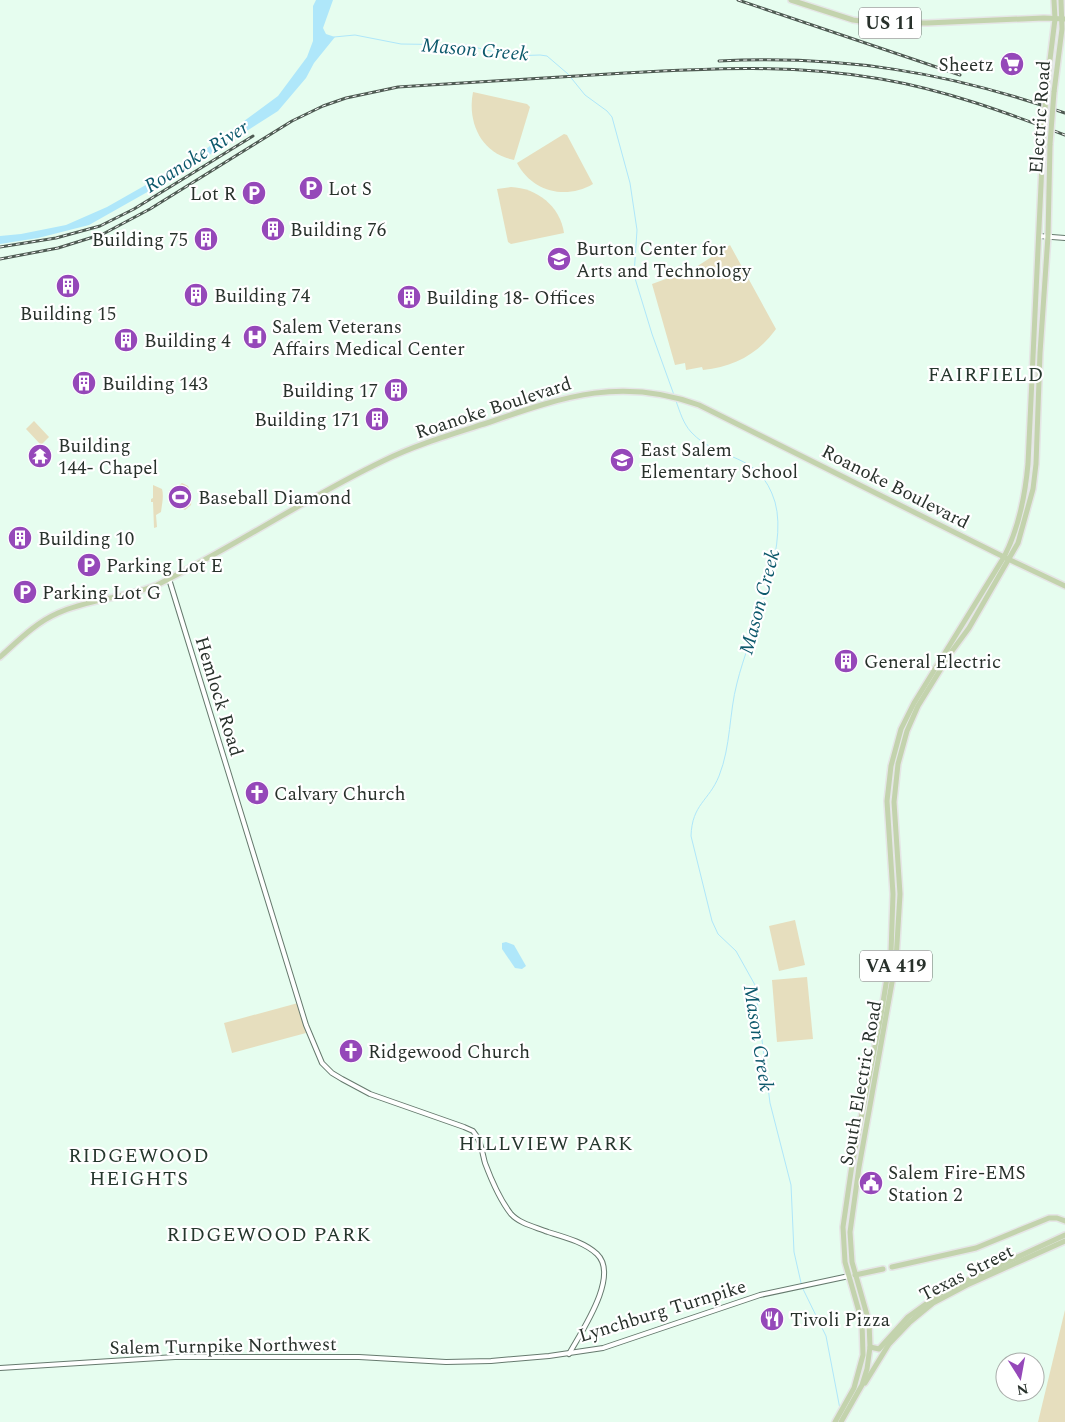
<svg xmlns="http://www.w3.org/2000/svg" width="1065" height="1422" font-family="Spectral,serif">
<rect width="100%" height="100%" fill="#e6fdef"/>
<g fill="#e6debe">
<path d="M473,92L527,104L530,107L514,160C481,154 467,122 473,92Z"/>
<path d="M564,134L567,135L593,184C566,200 532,192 517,163Z"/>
<path d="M511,187C537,188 560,206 564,233L511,244L508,242L497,189Z"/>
<path d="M730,245L776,329C758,354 734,367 703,370L702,367L686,370L685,363L675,365L652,284L693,269Z"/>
<polygon points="34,421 49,437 41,445 26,429"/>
<polygon points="182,483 188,486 192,495 191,505 185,510 168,500 168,498 178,486"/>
<path d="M153,485L162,489C164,496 162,504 161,512L156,515L157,527L154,528L153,502H151V499L153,498Z"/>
<polygon points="795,920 805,965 779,971 769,926"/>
<polygon points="807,977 813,1039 777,1042 772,980"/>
<polygon points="298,1003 306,1033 232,1053 224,1023"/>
<polygon points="1065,1310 1065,1422 1038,1422"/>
</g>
<g fill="#afe7fa">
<polygon points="316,0 333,0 323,28 326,34 335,37 314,63 306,78 278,111 181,173 89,225 38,238 0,244 0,236 21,234 66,225 107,207 195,157 278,96 307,57 313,41 313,6"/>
<polygon points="506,942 514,945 526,966 522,969 515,968 502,949 502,943"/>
</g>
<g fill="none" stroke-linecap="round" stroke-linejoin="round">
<g stroke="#afe7fa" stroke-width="1">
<polyline points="334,37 355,35 401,44 466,45 511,56 540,55 547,56 568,74 585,95 607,111 612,117 630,183 637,230 634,275 652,334 674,395"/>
<path d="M676,401C680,412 683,423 691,432C720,463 759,450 775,502C789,551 749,634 737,683C729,713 731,746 719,776C709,801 692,804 691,836L712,921L718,934L736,951L755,985L770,1103L791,1185L794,1252L802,1287L826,1336L840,1409"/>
</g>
<g stroke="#667a6e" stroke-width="6">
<g id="minor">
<polyline points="1039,236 1065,238"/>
<path d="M169,579L306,1025L322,1063L332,1073L342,1079L370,1094L464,1127L473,1131C481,1140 482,1152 485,1163C491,1179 500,1200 511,1214C520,1224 536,1227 548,1232C564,1237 584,1242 597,1254C620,1276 581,1332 569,1354"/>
<polyline points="0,1368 175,1357 359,1357 446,1362 491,1361 549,1356 603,1348 760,1295 849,1276"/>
</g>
</g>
<g stroke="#e5e6e6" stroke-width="8">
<g id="major">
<polyline points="791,0 853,20 875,23 927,23 1044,18 1065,19"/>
<polyline points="1046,92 1055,19 1054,0"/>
<polyline points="1054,92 1062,29 1061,0"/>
<path d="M0,657C18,641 35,623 58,613C89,599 125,598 157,585C234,547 306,498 383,461C417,444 456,433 493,421C565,396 623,377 699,405L1004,557L1065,586"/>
<polyline points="892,1267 976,1248 1049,1218 1057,1218 1065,1221"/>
<polyline points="855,1275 883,1269"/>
<polyline points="870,1347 879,1349 908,1317 944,1291 1065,1235"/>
<polyline points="865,1383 889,1344 910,1322 933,1303 967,1285 1065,1241"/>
<path d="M835,1422L854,1388L863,1355L862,1322L845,1262L843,1227L852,1165L881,1015L891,953L893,894L887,801L891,766L901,729L914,703L1004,557C1019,528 1025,497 1028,464L1043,142"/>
<polyline points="841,1422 862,1385 867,1369 870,1347 869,1322 852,1262 850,1232 859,1167 896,960 900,894 894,802 898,764 907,731 918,706 952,651 969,628 1018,543 1033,489 1036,464 1040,353 1048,236 1050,144"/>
</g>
</g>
<use href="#minor" stroke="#fff" stroke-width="4"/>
<use href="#major" stroke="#c3d3ad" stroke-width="5"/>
<g stroke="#4f5b53" stroke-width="3">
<g id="rail">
<polyline points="738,0 960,75"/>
<path d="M719,61C843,55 948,72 1065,113"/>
<polyline points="0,247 56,238 100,226 134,209 253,136"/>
<path d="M0,259L58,248L103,234L150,209L292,121L323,106L346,98L398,87C474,82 549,78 625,73C712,68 794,64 881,79C945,90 1005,112 1065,135"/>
</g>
</g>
<use href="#rail" stroke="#fff" stroke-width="1" stroke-dasharray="4" stroke-linecap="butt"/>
<g stroke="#e5e6e6" stroke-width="8" stroke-linecap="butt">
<g id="major-bridge">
<polyline points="1043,142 1046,92"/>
<polyline points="1050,144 1054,92"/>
</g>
</g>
<use href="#major-bridge" stroke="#c3d3ad" stroke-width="5"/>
</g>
<defs>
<g id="supermarket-disc" transform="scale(1.25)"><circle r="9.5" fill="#9548b9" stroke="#fff"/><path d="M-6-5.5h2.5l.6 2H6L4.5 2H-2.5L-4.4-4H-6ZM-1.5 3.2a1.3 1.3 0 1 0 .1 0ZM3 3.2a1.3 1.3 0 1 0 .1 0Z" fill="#fff"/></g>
<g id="parking-disc" transform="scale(1.25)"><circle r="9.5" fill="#9548b9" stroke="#fff"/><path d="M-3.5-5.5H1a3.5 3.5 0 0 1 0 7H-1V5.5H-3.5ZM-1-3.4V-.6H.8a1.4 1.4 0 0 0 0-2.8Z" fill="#fff"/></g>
<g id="building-disc" transform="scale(1.25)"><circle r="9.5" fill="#9548b9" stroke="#fff"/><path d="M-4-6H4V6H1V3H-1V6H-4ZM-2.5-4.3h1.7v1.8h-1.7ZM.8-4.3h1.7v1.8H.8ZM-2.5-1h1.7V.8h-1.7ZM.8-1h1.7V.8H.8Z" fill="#fff"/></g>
<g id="school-disc" transform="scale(1.25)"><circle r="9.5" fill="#9548b9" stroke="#fff"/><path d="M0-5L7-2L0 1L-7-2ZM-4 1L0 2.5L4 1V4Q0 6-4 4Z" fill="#fff"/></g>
<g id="hospital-disc" transform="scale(1.25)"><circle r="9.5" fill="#9548b9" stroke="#fff"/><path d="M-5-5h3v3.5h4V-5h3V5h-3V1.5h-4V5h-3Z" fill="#fff"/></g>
<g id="temple-disc" transform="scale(1.25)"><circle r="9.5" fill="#9548b9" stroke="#fff"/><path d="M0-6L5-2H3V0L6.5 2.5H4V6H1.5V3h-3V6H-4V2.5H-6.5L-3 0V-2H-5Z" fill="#fff"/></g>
<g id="stadium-disc" transform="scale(1.25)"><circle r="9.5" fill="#9548b9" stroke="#fff"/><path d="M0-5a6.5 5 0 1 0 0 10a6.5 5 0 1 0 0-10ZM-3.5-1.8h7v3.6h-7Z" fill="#fff"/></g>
<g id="church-disc" transform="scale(1.25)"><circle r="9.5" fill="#9548b9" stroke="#fff"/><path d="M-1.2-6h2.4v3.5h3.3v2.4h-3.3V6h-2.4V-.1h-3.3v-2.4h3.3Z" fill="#fff"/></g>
<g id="civic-disc" transform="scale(1.25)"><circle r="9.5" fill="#9548b9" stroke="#fff"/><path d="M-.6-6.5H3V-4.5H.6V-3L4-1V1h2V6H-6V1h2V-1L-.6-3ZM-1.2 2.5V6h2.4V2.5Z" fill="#fff"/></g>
<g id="restaurant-disc" transform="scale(1.25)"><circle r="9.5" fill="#9548b9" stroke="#fff"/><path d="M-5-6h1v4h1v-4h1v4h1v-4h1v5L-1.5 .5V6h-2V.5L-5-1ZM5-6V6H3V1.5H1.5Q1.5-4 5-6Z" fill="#fff"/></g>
</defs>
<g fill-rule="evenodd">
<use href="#supermarket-disc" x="1012" y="64"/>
<use href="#parking-disc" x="311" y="188"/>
<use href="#parking-disc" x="254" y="193"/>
<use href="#building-disc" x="273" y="229"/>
<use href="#building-disc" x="206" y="239"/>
<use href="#school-disc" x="559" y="259"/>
<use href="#building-disc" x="68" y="286"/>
<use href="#building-disc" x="196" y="295"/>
<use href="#building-disc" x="409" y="297"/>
<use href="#hospital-disc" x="255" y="337"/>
<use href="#building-disc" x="126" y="340"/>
<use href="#building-disc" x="84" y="383"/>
<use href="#building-disc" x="396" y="390"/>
<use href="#building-disc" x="377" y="419"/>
<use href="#temple-disc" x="40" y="456"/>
<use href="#school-disc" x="622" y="460"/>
<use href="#stadium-disc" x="180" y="497"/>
<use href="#building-disc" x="20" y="538"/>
<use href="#parking-disc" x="89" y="565"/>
<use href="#parking-disc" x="25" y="592"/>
<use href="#building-disc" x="846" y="661"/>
<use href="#church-disc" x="257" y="793"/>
<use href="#church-disc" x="351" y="1051"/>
<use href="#civic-disc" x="871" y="1183"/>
<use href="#restaurant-disc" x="772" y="1319"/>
</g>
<g text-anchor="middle" stroke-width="4.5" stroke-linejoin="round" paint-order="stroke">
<g fill="#fff" stroke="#686f6b" stroke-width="1">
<rect x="859" y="7.5" width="62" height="31" rx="4"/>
<rect x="860" y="950.5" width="72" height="31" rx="4"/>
</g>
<g font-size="18" font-weight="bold" fill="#28312b">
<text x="890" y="29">US 11</text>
<text x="896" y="972">VA 419</text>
</g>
<g font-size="19" fill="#28312b" stroke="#fff" text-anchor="start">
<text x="994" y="71" text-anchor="end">Sheetz</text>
<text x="328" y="195">Lot S</text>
<text x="236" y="200" text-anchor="end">Lot R</text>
<text x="290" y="236">Building 76</text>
<text x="188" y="246" text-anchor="end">Building 75</text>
<text x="576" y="255">Burton Center for<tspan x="576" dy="22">Arts and Technology</tspan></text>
<text x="214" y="302">Building 74</text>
<text x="426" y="304">Building 18- Offices</text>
<text x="68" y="320" text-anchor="middle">Building 15</text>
<text x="272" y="333">Salem Veterans<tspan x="272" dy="22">Affairs Medical Center</tspan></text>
<text x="144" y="347">Building 4</text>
<text x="102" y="390">Building 143</text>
<text x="378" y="397" text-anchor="end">Building 17</text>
<text x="360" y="426" text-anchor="end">Building 171</text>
<text x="58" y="452">Building<tspan x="58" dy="22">144- Chapel</tspan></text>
<text x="640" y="456">East Salem<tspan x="640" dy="22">Elementary School</tspan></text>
<text x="198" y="504">Baseball Diamond</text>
<text x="38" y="545">Building 10</text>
<text x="106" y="572">Parking Lot E</text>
<text x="42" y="599">Parking Lot G</text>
<text x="864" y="668">General Electric</text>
<text x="274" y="800">Calvary Church</text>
<text x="368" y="1058">Ridgewood Church</text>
<text x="888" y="1179">Salem Fire-EMS<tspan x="888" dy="22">Station 2</tspan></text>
<text x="790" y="1326">Tivoli Pizza</text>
</g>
<g font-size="19" fill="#28312b" stroke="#fff">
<text transform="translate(1039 117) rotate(-86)" y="7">Electric Road</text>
<text transform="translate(493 407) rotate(-18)" y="7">Roanoke Boulevard</text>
<text transform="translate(896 486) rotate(27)" y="7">Roanoke Boulevard</text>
<text transform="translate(220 696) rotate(73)" y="7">Hemlock Road</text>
<text transform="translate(860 1083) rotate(-80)" y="7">South Electric Road</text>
<text transform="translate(966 1272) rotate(-27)" y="7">Texas Street</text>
<text transform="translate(662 1310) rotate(-17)" y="7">Lynchburg Turnpike</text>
<text transform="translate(223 1345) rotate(-1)" y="7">Salem Turnpike Northwest</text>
</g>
<g font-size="20" font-style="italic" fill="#0d596c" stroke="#fff">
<text transform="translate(475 49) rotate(5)" y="7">Mason Creek</text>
<text transform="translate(196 156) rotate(-32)" y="7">Roanoke River</text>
<text transform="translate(759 602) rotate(-75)" y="7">Mason Creek</text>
<text transform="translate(759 1038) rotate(81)" y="7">Mason Creek</text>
</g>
<g font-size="20" letter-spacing="1" fill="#25372d" stroke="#fff">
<text x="986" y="381">FAIRFIELD</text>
<text x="546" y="1150">HILLVIEW PARK</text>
<text x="139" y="1162">RIDGEWOOD<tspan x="139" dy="23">HEIGHTS</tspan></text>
<text x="269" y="1241">RIDGEWOOD PARK</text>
</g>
</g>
<g transform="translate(1020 1377) rotate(169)"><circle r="24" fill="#ffffff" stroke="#a9adaa"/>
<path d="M0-4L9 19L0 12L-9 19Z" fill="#9548b9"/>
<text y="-8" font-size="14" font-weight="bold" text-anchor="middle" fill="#28312b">N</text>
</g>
</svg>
